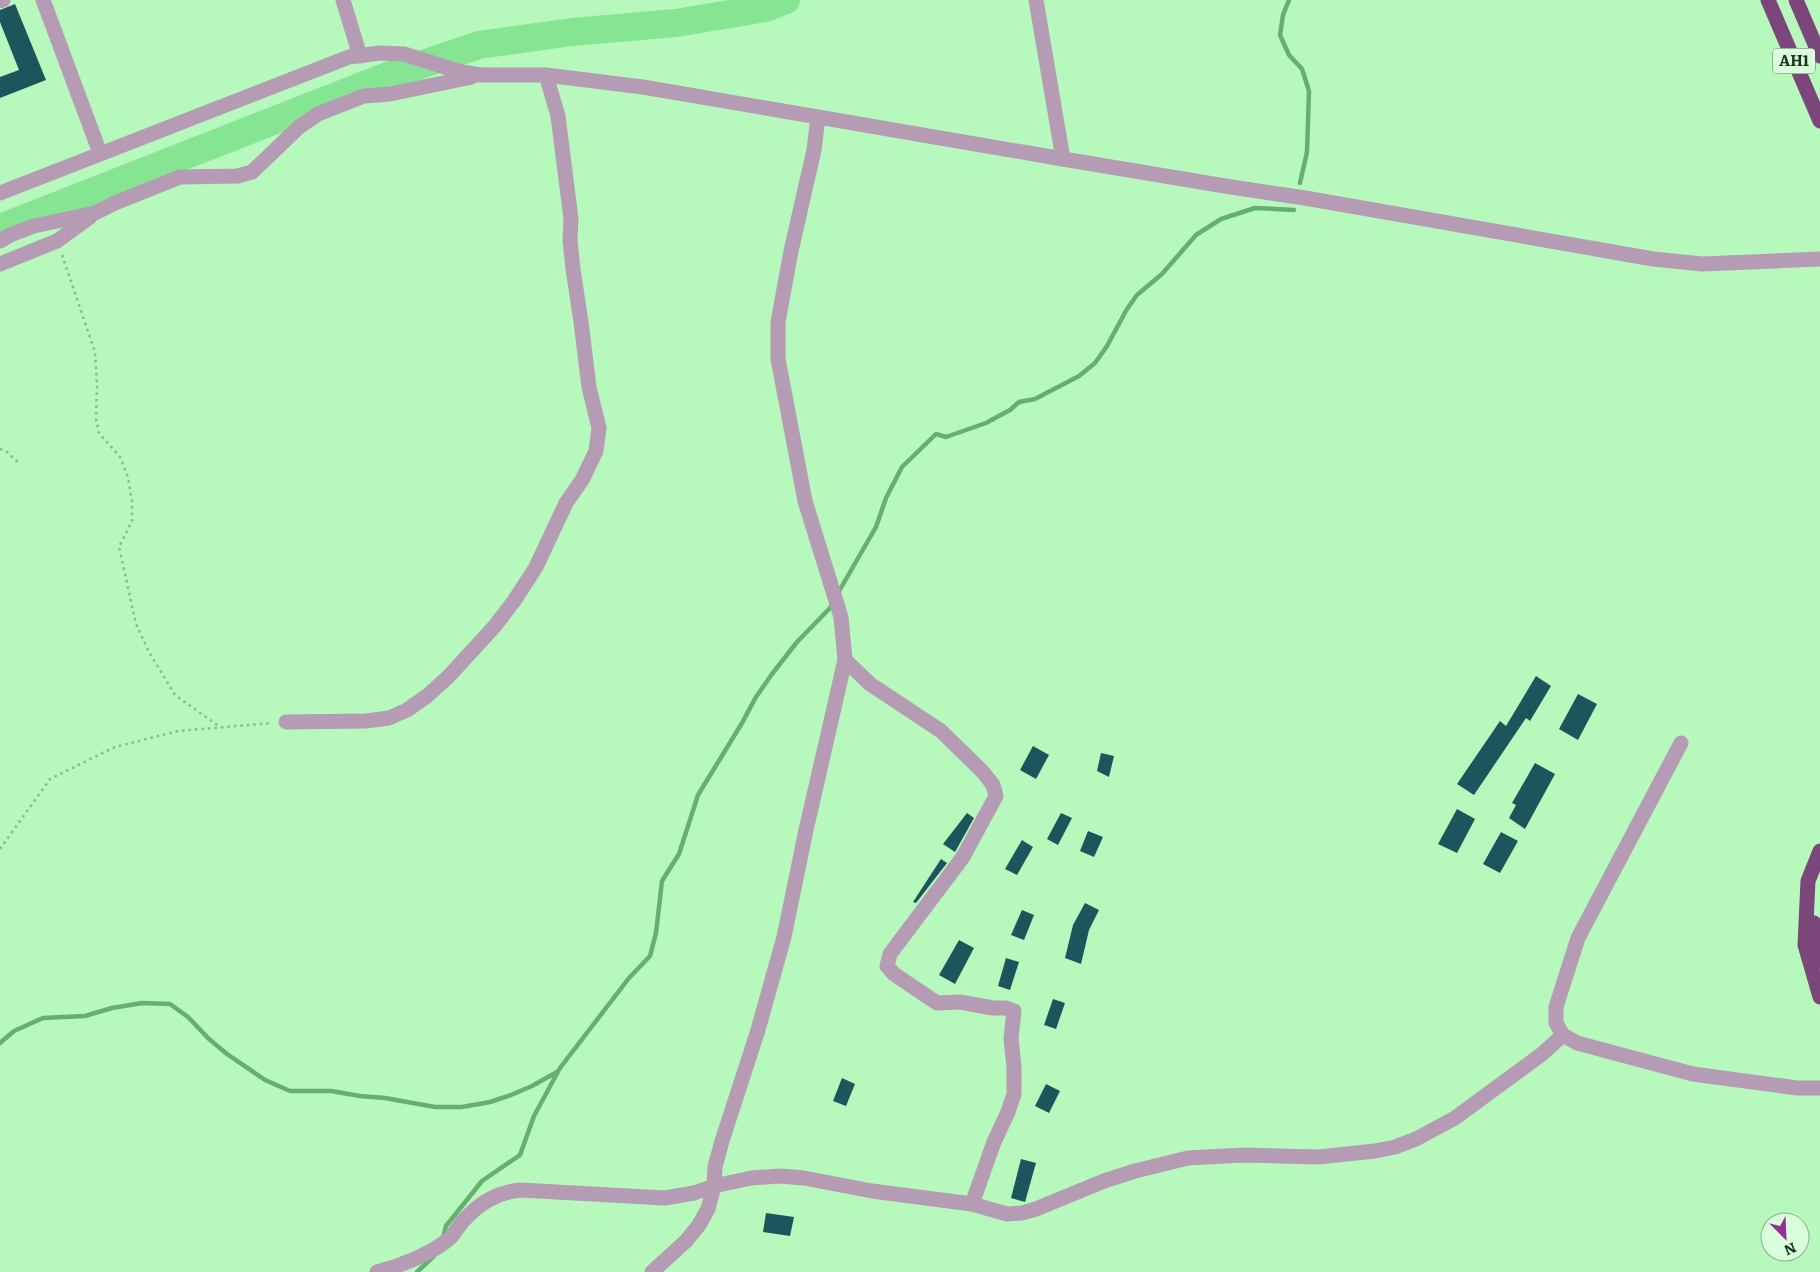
<svg xmlns="http://www.w3.org/2000/svg" width="1820" height="1272" font-family="Literata,serif">
<rect width="100%" height="100%" fill="#b7f8bd"/>
<g fill="none" stroke-linecap="round" stroke-linejoin="round">
<g stroke="#65b06f" stroke-width="4.5">
<polyline points="1289,0 1283,15 1280,35 1289,55 1302,69 1309,91 1307,152 1300,183"/>
<polyline points="838,593 876,527 886,498 902,467 936,434 946,437 986,423 1010,410 1019,402 1035,399 1079,376 1095,363 1107,346 1127,309 1137,295 1162,274 1196,235 1221,219 1255,208 1294,210"/>
<polyline points="0,1043 14,1031 43,1018 85,1016 112,1008 142,1003 170,1004 188,1017 209,1039 227,1054 265,1080 290,1091 331,1091 360,1096 385,1098 435,1107 462,1107 490,1102 511,1095 532,1086 557,1072"/>
<polyline points="443,1238 446,1226 482,1181 520,1155 534,1116 560,1068 629,978 650,956 656,933 662,881 679,854 698,795 742,723 756,697 772,674 797,642 830,608 833,602"/>
<polyline points="417,1272 434,1256"/>
</g>
<polyline stroke="#85e592" stroke-width="28" points="0,228 385,77 479,45 572,32 676,23 766,8 786,0"/>
</g>
<g fill="#1d555c">
<polygon points="15,4 46,80 0,98 0,77 19,70 0,22 0,10"/>
<polygon points="1536,676 1551,686 1530,721 1526,718 1474,795 1457,784 1500,721 1506,726"/>
<polygon points="1578,694 1597,704 1578,740 1559,729"/>
<polygon points="1033,746 1049,755 1036,779 1020,770"/>
<polygon points="1101,753 1114,756 1109,777 1097,771"/>
<polygon points="1535,763 1555,774 1525,829 1509,818 1516,805 1512,803"/>
<polygon points="1457,809 1475,819 1457,853 1438,844"/>
<polygon points="967,813 974,818 955,852 943,844"/>
<polygon points="1061,813 1072,818 1058,845 1047,839"/>
<polygon points="1088,831 1103,837 1094,857 1080,851"/>
<polygon points="1501,832 1518,841 1500,873 1483,864"/>
<polygon points="1022,840 1033,847 1017,875 1005,869"/>
<polygon points="941,859 947,863 916,903 913,902"/>
<polygon points="1085,903 1099,910 1089,930 1081,964 1065,958 1073,925"/>
<polygon points="1022,910 1034,915 1024,940 1011,935"/>
<polygon points="959,940 974,948 955,984 939,975"/>
<polygon points="1006,958 1019,962 1010,990 998,986"/>
<polygon points="1053,999 1065,1003 1056,1029 1044,1025"/>
<polygon points="842,1078 855,1084 846,1106 833,1101"/>
<polygon points="1046,1084 1060,1091 1049,1113 1035,1106"/>
<polygon points="1021,1159 1036,1163 1025,1202 1011,1198"/>
<polygon points="766,1213 794,1217 790,1236 763,1232"/>
</g>
<g fill="none" stroke-linecap="round" stroke-linejoin="round">
<g stroke="#86bb8c" stroke-width="2.5" stroke-dasharray="2.5 4" stroke-linecap="butt">
<polyline points="62,255 95,352 97,386 96,419 99,433 120,457 128,477 132,502 132,521 119,547 136,624 149,652 175,695 220,727"/>
<polyline points="0,449 7,452 18,462"/>
<polyline points="0,849 50,779 115,747 178,731 272,723"/>
</g>
<g stroke="#b59bb4" stroke-width="15">
<polyline points="43,0 100,153"/>
<polyline points="343,0 360,56"/>
<polyline points="1036,0 1063,159"/>
<polyline points="0,1 3,0"/>
<polyline points="0,193 349,57 380,53 404,54 461,72 481,75 546,75 643,87 1063,159 1231,187 1305,198 1653,259 1702,264 1820,259"/>
<polyline points="0,241 10,235 34,226 95,213 115,203 180,177 238,176 252,172 299,127 318,114 364,96 390,94 472,77"/>
<polyline points="0,264 57,241 90,217"/>
<polyline points="845,660 870,684 941,731 983,772 993,785 996,796 963,857 890,954 887,966 894,974 937,1003 960,1002 993,1008 1006,1008 1014,1011 1011,1038 1014,1068 1014,1094 1008,1112 994,1142 972,1204"/>
<polyline points="286,722 366,721 389,718 407,710 427,696 448,677 494,627 514,601 536,567 566,503 582,480 596,451 599,428 589,387 581,322 573,269 570,240 571,219 558,116 546,75"/>
<polyline points="1681,743 1578,938 1556,1007 1556,1023 1563,1035 1577,1043 1693,1074 1797,1088 1820,1088"/>
<path d="M377,1272C400,1266 434,1253 451,1237C455,1232 459,1226 463,1221C480,1203 495,1193 520,1190L665,1198L694,1193L714,1186L751,1178L780,1176L804,1178L872,1191L972,1204L1007,1214L1022,1213L1036,1209L1104,1181L1135,1171L1188,1158L1244,1155L1318,1157L1375,1151L1395,1147L1416,1139L1455,1118L1542,1054L1563,1035"/>
<polyline points="652,1272 686,1241 699,1225 708,1209 714,1186 715,1167 722,1141 758,1030 784,937 806,830 845,660 841,617 805,501 778,359 778,322 791,251 814,150 818,117"/>
</g>
<g stroke="#7b467a" stroke-width="15">
<polyline points="1768,0 1820,121"/>
<polyline points="1796,0 1820,56"/>
<polyline points="1820,851 1808,881 1805,945 1820,997"/>
<polyline points="1814,923 1820,961"/>
</g>
</g>
<g text-anchor="middle" stroke-width="5" stroke-linejoin="round" paint-order="stroke">
<rect fill="#d8fedb" stroke="#537157" stroke-width="1" x="1773" y="48.5" width="42" height="25" rx="4"/>
<g font-size="15" font-weight="bold" fill="#1a341e">
<text x="1794" y="66">AH1</text>
</g>
</g>
<g transform="translate(1785 1237) rotate(156)"><circle r="24" fill="#d8fedb" stroke="#8cad8f"/>
<path d="M0-4L9 19L0 12L-9 19Z" fill="#942f95"/>
<text y="-8" font-size="14" font-weight="bold" text-anchor="middle" fill="#1a341e">N</text>
</g>
</svg>
